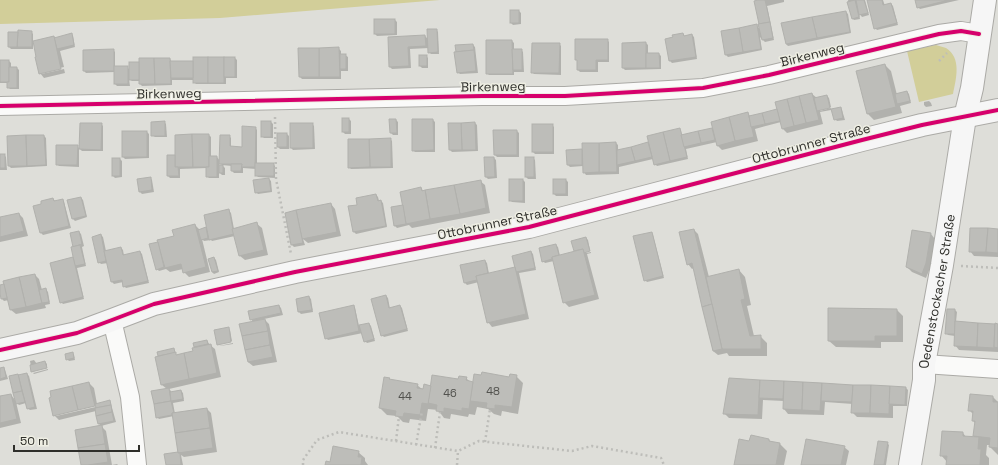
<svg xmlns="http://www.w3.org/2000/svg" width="998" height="465" font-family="'Space Grotesk',sans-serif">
<rect width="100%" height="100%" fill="#deded9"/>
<g fill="#d2ce99">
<polygon points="0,0 440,0 220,18 0,24"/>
<path d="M936,45C939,46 943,47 946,48C962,58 956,79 953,94L919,102L907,51Z"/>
</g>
<g fill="#0003" fill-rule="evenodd">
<polygon points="763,0 784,0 784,2 767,6 774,40 765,42 760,37 762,50 728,57 726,55 756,26 760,29"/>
<polygon points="848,0 865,0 869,15 862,17 859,13 860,19 854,20 852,18"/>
<polygon points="868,0 883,0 885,6 891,4 893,6 898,25 877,30 875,28"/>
<polygon points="916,0 959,0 920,9 918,7"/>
<polygon points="519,11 521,13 521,24 513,25 511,23"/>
<polygon points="846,12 848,14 851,33 788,46 786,44"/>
<polygon points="395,20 397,22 397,35 377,36 375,34"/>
<polygon points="436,30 438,32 439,54 431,54 429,52 429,48 410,49 411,68 392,69 390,67 389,38 425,36 428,39"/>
<polygon points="31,32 33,34 33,49 11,49 9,47"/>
<polygon points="71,34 73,36 75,47 60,51 64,67 41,72 41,74 64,69 65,73 44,78 40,73 54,37 55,39"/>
<polygon points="683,34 685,37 692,35 694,37 697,59 672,63 670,61"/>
<polygon points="607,40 609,42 609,62 598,62 598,72 580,72 578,70 578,61 576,59"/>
<polygon points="487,41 512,41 514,43 514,50 521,50 523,52 524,72 514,72 514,75 489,75 487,73"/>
<polygon points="646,43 648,45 648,54 659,54 661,56 661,69 625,70 623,68"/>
<polygon points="559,44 561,46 561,75 534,74 532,72"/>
<polygon points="473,45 475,47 478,73 460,74 458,72"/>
<polygon points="299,49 339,49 341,51 341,55 345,55 348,57 348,71 341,71 341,79 302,79 300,77"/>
<polygon points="113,50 115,52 115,67 127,67 130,70 140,63 170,59 172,62 194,62 235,58 237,60 237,78 226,78 226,84 196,84 194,82 194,80 172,80 172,85 142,86 140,84 140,81 132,81 129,79 130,86 117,86 115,84 115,72 86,73 84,71 84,51"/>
<polygon points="426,56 428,58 428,68 422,68 420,66"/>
<polygon points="0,61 9,61 11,63 11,68 17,68 19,70 19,89 10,89 8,87 8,83 0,83"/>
<polygon points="885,65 891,71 897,95 907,92 909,94 911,103 900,106 902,113 874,120 868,114"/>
<polygon points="812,94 817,98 827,96 829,98 831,107 820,109 820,111 831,108 831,110 820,112 823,124 787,133 783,129 781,122 755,129 758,141 722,150 717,145 717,142 686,149 688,159 657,166 655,164 653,159 619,167 619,174 586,175 584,172 583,166 570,167 568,165 567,151 583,150 616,143 618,145 618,151 650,143 679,129 681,131 682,136 713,128 748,114 751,117 778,110"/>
<polygon points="929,101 931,103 932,106 926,107 924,105 924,102"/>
<polygon points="840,108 842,110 845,120 837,121 835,119"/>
<polygon points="349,119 351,121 351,134 345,134 343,132"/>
<polygon points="396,120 398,122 398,135 393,135 391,133"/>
<polygon points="433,120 435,122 435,152 415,152 413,150"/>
<polygon points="164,122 166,124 167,137 155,137 152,135"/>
<polygon points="271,122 273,124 273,138 264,138 262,136"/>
<polygon points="475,123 477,125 478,151 452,152 450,150"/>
<polygon points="101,124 103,126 103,151 82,151 79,148 79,167 59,166 57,164 77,146 80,149"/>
<polygon points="312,124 314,126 315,149 293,150 291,148"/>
<polygon points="533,125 552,125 554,127 554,154 535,154 533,152"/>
<path d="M255,128L257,130V164H273L275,166V178L258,177L256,175V169L243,168V173H234L232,171V166L222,165L225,168V175H222L219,172V178H209L207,176V168L180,169V178H170L168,176V156H176L209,135L211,137V157H217L220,161L229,136L231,138V147L243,148ZM219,162L223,166H219Z"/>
<polygon points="494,131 517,131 519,133 519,157 497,157 495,155"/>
<polygon points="147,132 149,134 149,158 125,159 123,157"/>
<polygon points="287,134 289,136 289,149 280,149 278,147"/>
<polygon points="44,136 46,138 47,166 11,168 9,166 8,137"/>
<polygon points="390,139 392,141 393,168 351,169 349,167"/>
<polygon points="0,155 4,155 6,157 7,170 0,170"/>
<polygon points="494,158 496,160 497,178 488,179 486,177"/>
<polygon points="533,158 535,160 536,179 528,179 526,177"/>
<polygon points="120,159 122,161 122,177 115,178 113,176"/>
<polygon points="150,178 152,180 154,192 142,194 140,192"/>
<polygon points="268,178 271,181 272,192 258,194 256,192"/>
<polygon points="523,180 525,182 525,203 512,202 510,200"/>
<polygon points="566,180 568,182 568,196 556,196 554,194"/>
<polygon points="480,181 485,185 490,213 412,228 409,225 397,228 395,226 402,206 421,188 424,192"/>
<polygon points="376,195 378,197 379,201 381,201 383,203 387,227 356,234 354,232 358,205"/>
<polygon points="81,198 83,200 87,217 75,221 73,219"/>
<polygon points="53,199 56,202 62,200 64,202 71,228 43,235 41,233"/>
<polygon points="331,204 335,209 341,236 308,243 303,239 305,245 294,247 292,245"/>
<polygon points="229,211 231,213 234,229 257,224 262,228 268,255 245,260 240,256 235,236 212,241 211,240 204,241 202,239 210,272 189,277 184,272 183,269 170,272 166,269 159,271 157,269 151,245 175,237 195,225 200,230 205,229 209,232"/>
<polygon points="19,214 23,218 28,236 0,242 0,218"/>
<polygon points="694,230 698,234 709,277 739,270 745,277 751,305 747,306 754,336 760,336 767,343 767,356 729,356 727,353 718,355 713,351 694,268 692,269 688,264"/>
<polygon points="998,230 998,257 974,256 970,251"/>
<polygon points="79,232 81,234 84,246 82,247 86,266 77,268 84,299 63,304 61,302 51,264 74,258 74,247"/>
<polygon points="912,232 931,234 935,239 930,268 926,278 912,272 907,267"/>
<polygon points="651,233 653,235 664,278 647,282 645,280"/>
<polygon points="101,235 103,237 106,251 121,248 123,250 124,256 140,252 142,254 149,283 126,288 124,286 123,282 114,284 112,282 108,263 101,264 99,262"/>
<polygon points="586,238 588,240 590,250 584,252 586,253 591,252 591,253 587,254 599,299 569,307 564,302 554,261 545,263 543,261 555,245 558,247 560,256 576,252 575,251"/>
<polygon points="531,252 533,254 536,270 519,273 529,319 492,327 488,322 479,282 467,285 465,283 485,261 487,263 489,274 516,268"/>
<polygon points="214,258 216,260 219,272 214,274 212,272"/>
<polygon points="35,275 39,279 42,290 46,290 48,292 50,304 45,305 46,308 16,314 11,310 9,300 4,301 2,299 0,286"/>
<polygon points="386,296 388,298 390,309 400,306 402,308 408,331 384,337 382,335"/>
<polygon points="309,297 311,299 313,312 301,314 299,312 297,300"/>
<polygon points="279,306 281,308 283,315 264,319 269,324 277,362 253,366 248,362 241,324 253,322 251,319"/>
<polygon points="353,306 355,308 359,326 369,324 371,326 375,341 367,343 365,341 363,333 328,340 326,338"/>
<polygon points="897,310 903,316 903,342 881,342 881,348 836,347 829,341"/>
<polygon points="955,310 957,312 956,322 998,325 998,352 959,350 955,345 955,336 948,335 946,333"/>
<polygon points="228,328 230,330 232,341 218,344"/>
<polygon points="207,341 210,345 215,349 221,377 169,389 171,391 171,393 181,391 183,393 184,401 173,403 175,414 207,409 211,413 217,452 184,457 181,455 183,465 167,465 179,454 174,416 159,419 157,417 167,389 162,385 160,357 159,356 173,350 177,356 194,352 196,348 194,344"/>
<polygon points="233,343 233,344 220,346 219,346"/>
<polygon points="72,353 74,355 75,360 69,361 67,359"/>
<polygon points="34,360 37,364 45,362 47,364 47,367 32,372 30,361"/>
<polygon points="3,368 5,370 8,379 0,381 0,369"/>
<polygon points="48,369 48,370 34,374 33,373"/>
<polygon points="27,374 29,376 37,409 30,410 27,408 26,403 19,405 16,402 21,423 0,428 0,397 11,395 16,401 11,377"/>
<polygon points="516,376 523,383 518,414 502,411 501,416 494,414 488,409 477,407 475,415 469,414 468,417 451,414 450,419 444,418 438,410 428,409 426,421 410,419 409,423 403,422 397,416 387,415 380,408 385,378 389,379 391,381 417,385 422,389 466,378 470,382 474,383 510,378"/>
<polygon points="730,379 906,388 908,390 907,406 893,406 893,418 857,417 852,412 853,404 825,402 824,415 788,414 784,409 784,401 763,400 762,419 729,418 724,413"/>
<path d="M89,383L94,388L97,404L109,402L111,404L116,422L101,426L99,424L96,411L59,420L54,415ZM100,404V406L56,416V414Z"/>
<polygon points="993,397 998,402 998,455 990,447 990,445 987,445 986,455 989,458 989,465 947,465 947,462 941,455 963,433 966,437 974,438 975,423 973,421 974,415 970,411"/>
<polygon points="102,427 106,431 112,465 117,464 118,465 82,465"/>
<polygon points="769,440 772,443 780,444 787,451 784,465 735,465 750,442"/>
<polygon points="887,443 889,445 886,465 875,465"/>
<polygon points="844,447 849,451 846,465 802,465"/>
<polygon points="358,452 365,458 365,461 368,465 326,465"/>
</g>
<g fill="#bdbdb9" stroke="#b1b1ad">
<polygon points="758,0 765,0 770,22 759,24 754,1"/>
<polygon points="855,0 859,17 852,19 847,2"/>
<polygon points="856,0 864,0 868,13 859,15"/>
<polygon points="867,0 882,0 883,5 891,3 897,23 874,29"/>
<polygon points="915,0 945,0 945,1 917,8"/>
<rect x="510" y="10" width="9" height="13"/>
<polygon points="846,11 850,32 817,38 812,17"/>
<polygon points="812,17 817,38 786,44 781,23"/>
<rect x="374" y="19" width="21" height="15"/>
<polygon points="770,22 773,38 762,40 758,24"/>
<polygon points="757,24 761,49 743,52 739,28"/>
<polygon points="739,28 743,52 725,55 721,31"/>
<polygon points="427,29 437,29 438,52 428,53"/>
<polygon points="18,30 32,31 32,47 17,47"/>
<polygon points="8,32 18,32 17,47 8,47"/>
<polygon points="72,33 74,45 57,49 54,38"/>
<polygon points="683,33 684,36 692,34 696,57 669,61 665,39 673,37 672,35"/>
<polygon points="425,35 426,46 408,47 409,66 389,67 388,37"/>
<polygon points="54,36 61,69 39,74 35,57 36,57 33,41"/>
<polygon points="575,39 608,39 608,60 596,60 596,70 577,70 577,60 575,60"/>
<polygon points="486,40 512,40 513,74 486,74"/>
<polygon points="646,42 646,68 622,68 622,43"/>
<polygon points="532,43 560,43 559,73 531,73"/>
<polygon points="473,44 474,50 456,52 455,45"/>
<polygon points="339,47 340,77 319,77 319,48"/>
<polygon points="298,48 319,48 319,77 299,77"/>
<polygon points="114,49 114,71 83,71 83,50"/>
<polygon points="512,49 522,49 522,70 513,70"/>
<polygon points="474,50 476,71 457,73 454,52"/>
<polygon points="646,53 659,53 660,68 646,68"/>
<rect x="340" y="54" width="6" height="15"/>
<rect x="419" y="55" width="8" height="11"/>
<rect x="193" y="57" width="15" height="26"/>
<rect x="208" y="57" width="16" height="26"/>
<rect x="224" y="57" width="11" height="20"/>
<polygon points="139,58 154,58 155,84 139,84"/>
<polygon points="154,58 170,58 171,84 155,84"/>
<rect x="0" y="60" width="9" height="22"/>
<polygon points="170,61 193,61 193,78 171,78"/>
<rect x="129" y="62" width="10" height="18"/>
<polygon points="885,64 896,107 867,114 856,71"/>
<rect x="114" y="66" width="14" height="18"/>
<polygon points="9,67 17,67 17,88 7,88 7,82 9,82"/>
<polygon points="907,91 910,101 897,104 895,94"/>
<polygon points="812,93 819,120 806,123 799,96"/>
<polygon points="827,95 830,108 817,111 814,98"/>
<polygon points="799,96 806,123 794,126 787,99"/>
<polygon points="787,99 794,126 782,129 775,102"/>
<polygon points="841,107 843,118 834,120 831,109"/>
<polygon points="777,109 780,121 765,124 762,113"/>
<polygon points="748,112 754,137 735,141 729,117"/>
<polygon points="762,113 765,124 751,127 749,116"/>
<polygon points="729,117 735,141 717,146 711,122"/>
<rect x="342" y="118" width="7" height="14"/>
<polygon points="389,119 396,119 397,133 390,133"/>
<polygon points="412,119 433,119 434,150 412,151"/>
<polygon points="165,121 165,136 151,136 151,122"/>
<rect x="261" y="121" width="10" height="16"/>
<polygon points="475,122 476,150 462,150 461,123"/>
<polygon points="80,123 102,123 101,150 79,149"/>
<rect x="290" y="123" width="23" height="25"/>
<polygon points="448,123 461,123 462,150 449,150"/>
<rect x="532" y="124" width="21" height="28"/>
<polygon points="242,126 256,127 255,167 241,167 242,164 219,164 220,135 230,135 230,146 242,147"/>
<polygon points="680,128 687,157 670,161 663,132"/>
<polygon points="712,128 715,140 701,143 698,131"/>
<polygon points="493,130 517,130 517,155 494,155"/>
<rect x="122" y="131" width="25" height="26"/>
<polygon points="698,131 701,143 684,147 681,135"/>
<polygon points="663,132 670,161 654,165 647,136"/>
<rect x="277" y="133" width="10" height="14"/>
<polygon points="192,134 193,167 175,167 175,135"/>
<polygon points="192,134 209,134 209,167 193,167"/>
<polygon points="26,135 27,166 8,166 7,136"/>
<polygon points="26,135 44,135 46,165 27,166"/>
<polygon points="391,138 391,167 370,167 369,139"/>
<polygon points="348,139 369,139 370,167 348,168"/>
<polygon points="616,142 617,172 599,172 599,143"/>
<polygon points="648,142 652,157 635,161 631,147"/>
<polygon points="582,143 599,143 599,172 583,173"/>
<polygon points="56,145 78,145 77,165 56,165"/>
<polygon points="631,147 635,161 617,165 617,150"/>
<polygon points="582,149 582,165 567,165 566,150"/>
<rect x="0" y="154" width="5" height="14"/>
<polygon points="167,155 175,155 175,167 178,167 179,176 167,176"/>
<polygon points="209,156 217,156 217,177 206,177 206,167 209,167"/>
<polygon points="484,157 494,157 495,177 485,177"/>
<rect x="525" y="157" width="9" height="20"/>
<rect x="112" y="158" width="8" height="18"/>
<rect x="255" y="163" width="19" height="13"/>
<polygon points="231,164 242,164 241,171 231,171"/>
<rect x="219" y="165" width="4" height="8"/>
<polygon points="151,177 152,190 139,192 137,179"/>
<polygon points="269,178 271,191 255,193 253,180"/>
<rect x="509" y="179" width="14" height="22"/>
<rect x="553" y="179" width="13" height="15"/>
<polygon points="481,180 486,208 460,214 454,185"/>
<polygon points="454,185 460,214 430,219 425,190"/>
<polygon points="421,187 422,191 425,190 430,219 406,224 400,192"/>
<polygon points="376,194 378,201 381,200 386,226 353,232 348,206 357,205 356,198"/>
<polygon points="81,197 86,216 72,219 67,200"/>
<polygon points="53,198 54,201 63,199 69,226 40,233 33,206 41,204 41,201"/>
<polygon points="331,203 337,232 302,239 296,210"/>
<polygon points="403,205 406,224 394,226 391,207"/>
<polygon points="229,209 234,234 209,240 204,215"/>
<polygon points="296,210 303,243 291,245 285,213"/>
<polygon points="19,213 24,231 0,237 0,217"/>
<polygon points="257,222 264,250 239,256 232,229"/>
<polygon points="195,224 206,267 183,273 181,264 165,268 157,240 174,236 172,230"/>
<polygon points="206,227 208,238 201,240 198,230"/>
<polygon points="970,228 988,228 986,252 969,252"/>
<polygon points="988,228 998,229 998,253 986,252"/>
<polygon points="694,229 712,304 702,307 692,263 687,265 679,232"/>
<polygon points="912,230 931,233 926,263 922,274 906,267"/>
<polygon points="79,231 82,244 73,247 70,233"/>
<polygon points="652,232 663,276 644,281 633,236"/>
<polygon points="101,234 106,261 98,263 92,237"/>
<polygon points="586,237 590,251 584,253 583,249 574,251 571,241"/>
<polygon points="158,242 164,267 156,270 149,244"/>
<polygon points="556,244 559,255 552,257 552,259 542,262 539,248"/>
<polygon points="80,245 85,264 75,266 71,247"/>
<polygon points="121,247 123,255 140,251 148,281 123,287 122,280 111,282 104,251"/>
<polygon points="583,249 595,295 563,303 552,257"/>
<polygon points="531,251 535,268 516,272 512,256"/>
<polygon points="73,257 83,297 60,303 50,263"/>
<polygon points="214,257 218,271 212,272 208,259"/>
<polygon points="485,260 488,273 476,276 477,280 464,283 460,265"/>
<polygon points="515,267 526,314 487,323 476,276"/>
<polygon points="739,269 745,299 741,300 750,336 761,335 761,349 722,349 706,277"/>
<polygon points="35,274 42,303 26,307 19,277"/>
<polygon points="19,277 26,307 10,310 3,281"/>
<polygon points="4,284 7,298 1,299 0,293 0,285"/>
<polygon points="46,288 49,302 42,303 39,290"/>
<polygon points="386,295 389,308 400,305 407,329 381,336 371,299"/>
<polygon points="309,296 312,310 298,312 296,299"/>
<polygon points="712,304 722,349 713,351 702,307"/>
<polygon points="279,305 281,313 250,320 248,311"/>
<polygon points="354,305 359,331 325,339 319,313"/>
<polygon points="828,308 897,309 897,336 875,336 875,341 828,341"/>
<polygon points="947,309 955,309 955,334 945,334"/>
<polygon points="265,319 268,331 242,336 239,324"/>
<polygon points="955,321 978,323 977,347 954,346"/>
<polygon points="369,323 374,339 364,342 359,325"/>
<polygon points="978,323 995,324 994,348 977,347"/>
<polygon points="995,323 998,324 998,348 994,347"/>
<polygon points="229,327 231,342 217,345 214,330"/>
<polygon points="268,331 270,345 245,350 242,336"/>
<polygon points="207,340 208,344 194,347 193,343"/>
<polygon points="211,344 217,373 189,379 184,353 193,351 192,348"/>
<polygon points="270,345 273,357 248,362 245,350"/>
<polygon points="174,348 175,353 158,356 157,352"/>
<polygon points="73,352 74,358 66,360 65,354"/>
<polygon points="176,352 176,355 184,353 189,379 161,385 155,357"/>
<polygon points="45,361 47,368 31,372 30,365"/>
<polygon points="4,367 6,377 0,379 0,368"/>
<polygon points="482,372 509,377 510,374 517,375 512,407 495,405 495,409 486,408 487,403 470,401 474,374 481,375"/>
<polygon points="27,373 35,407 27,409 18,375"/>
<polygon points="18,374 22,391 13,393 9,376"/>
<polygon points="432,375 458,379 459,376 467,377 466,380 473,382 469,409 462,408 462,411 444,408 444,412 436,411 437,405 428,403"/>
<polygon points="384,377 390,378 389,379 418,384 417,388 423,389 424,384 431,386 428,404 422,403 420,415 404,413 403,417 395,416 396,411 379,408"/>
<polygon points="729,378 760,380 758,415 723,414"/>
<polygon points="760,380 784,381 783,399 759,398"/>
<polygon points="784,381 803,382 802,410 783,409"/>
<polygon points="89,382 95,406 78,410 72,386"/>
<polygon points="803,382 822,383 820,411 802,410"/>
<polygon points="822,383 853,385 852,402 821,401"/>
<polygon points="853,385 871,385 870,413 851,413"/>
<polygon points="871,385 890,386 889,414 870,413"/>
<polygon points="72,386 78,410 53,416 49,398 51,397 50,391"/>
<polygon points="890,386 906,387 905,405 889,404"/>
<polygon points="169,388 171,401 154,404 151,391"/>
<polygon points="181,390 183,399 171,401 170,392"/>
<polygon points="22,391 25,402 16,404 13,393"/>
<polygon points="11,394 17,419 0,423 0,396"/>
<polygon points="970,394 993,396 993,402 998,402 998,448 989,447 990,438 973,436 975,421 972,421 973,411 968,411"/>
<polygon points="110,400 111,405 96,408 95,404"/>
<polygon points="171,401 174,413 172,413 172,415 156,418 154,404"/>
<polygon points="111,405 112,412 96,416 95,408"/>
<polygon points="207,408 210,428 175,433 172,413"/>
<polygon points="112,412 114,421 98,424 96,416"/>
<polygon points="102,425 105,444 78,448 75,430"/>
<polygon points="210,428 213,448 178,453 175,433"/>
<polygon points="942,431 963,432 963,436 979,437 978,449 981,449 980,465 946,465 947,456 940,456"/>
<polygon points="751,435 769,439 769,441 780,443 776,465 734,465 739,439 749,441"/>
<polygon points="806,439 845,446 841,465 801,465"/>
<polygon points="878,441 888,442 884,465 874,465"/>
<polygon points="105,444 108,462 88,465 81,465 78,448"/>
<polygon points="333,446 359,451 358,457 362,457 361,465 325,465 326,461 330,462"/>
<polygon points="178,452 178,453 180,453 181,465 166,465 164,454"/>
</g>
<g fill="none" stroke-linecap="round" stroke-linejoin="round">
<g stroke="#abaaa6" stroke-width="20">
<g id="street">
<polyline points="0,106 482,96 565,96 703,88 769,75 939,34 961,31 979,34"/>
<polyline points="112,320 130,397 137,465"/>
<polyline points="924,364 998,369"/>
</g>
</g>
<g stroke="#abaaa6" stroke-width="24">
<g id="secondary">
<polyline points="0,350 77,333 112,320 154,304 295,272 529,227 862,140 922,125 998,110"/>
<path id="s1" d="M910,465L924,380V364L942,265L965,117L972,88L985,0"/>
</g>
</g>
<g stroke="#bdbdb9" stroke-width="2.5" stroke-dasharray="2 3" stroke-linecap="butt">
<polyline points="939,61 947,53"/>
<polyline points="275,117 276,179 291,254"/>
<polyline points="961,266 998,268"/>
<polyline points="396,441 399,416"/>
<polyline points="485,442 490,409"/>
<polyline points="416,445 422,411"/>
<polyline points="435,448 440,412"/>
<polyline points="303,465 303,460 317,440 339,432 458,451 479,441 572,451 592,446 661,458 664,465"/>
<polyline points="457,465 458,451"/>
</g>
<use href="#street" stroke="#fafaf9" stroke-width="18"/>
<use href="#secondary" stroke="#f6f6f6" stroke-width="22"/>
<g stroke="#eeeee3" stroke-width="6">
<g id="cycleway">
<polyline points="0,106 482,96 565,96 703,88 769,75 939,34 961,31 979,34"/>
<polyline points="0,350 77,333 112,320 154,304 295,272 529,227 862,140 922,125 998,110"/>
</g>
</g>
<use href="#cycleway" stroke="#d6006c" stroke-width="4"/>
</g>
<g text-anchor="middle" stroke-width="3" stroke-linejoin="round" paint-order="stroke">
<g font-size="11" fill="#52524e">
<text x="493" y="395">48</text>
<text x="450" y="397">46</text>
<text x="405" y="400">44</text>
</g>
<g font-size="13" fill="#2e2e2a" stroke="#eeeee3">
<text transform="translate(812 54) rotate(-14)" y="5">Birkenweg</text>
<text transform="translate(493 86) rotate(-1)" y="5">Birkenweg</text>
<text transform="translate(169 93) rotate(-1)" y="5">Birkenweg</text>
<text transform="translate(811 143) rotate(-15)" y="5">Ottobrunner Straße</text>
<text transform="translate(497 222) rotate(-12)" y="5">Ottobrunner Straße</text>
<text dy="5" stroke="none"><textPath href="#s1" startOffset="176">Oedenstockacher Straße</textPath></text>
</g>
</g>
<path d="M14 445v6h125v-6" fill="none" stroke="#2e2e2a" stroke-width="2"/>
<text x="20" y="445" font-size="12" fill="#2e2e2a" stroke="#eeeee3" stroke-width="3" paint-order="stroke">50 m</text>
</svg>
